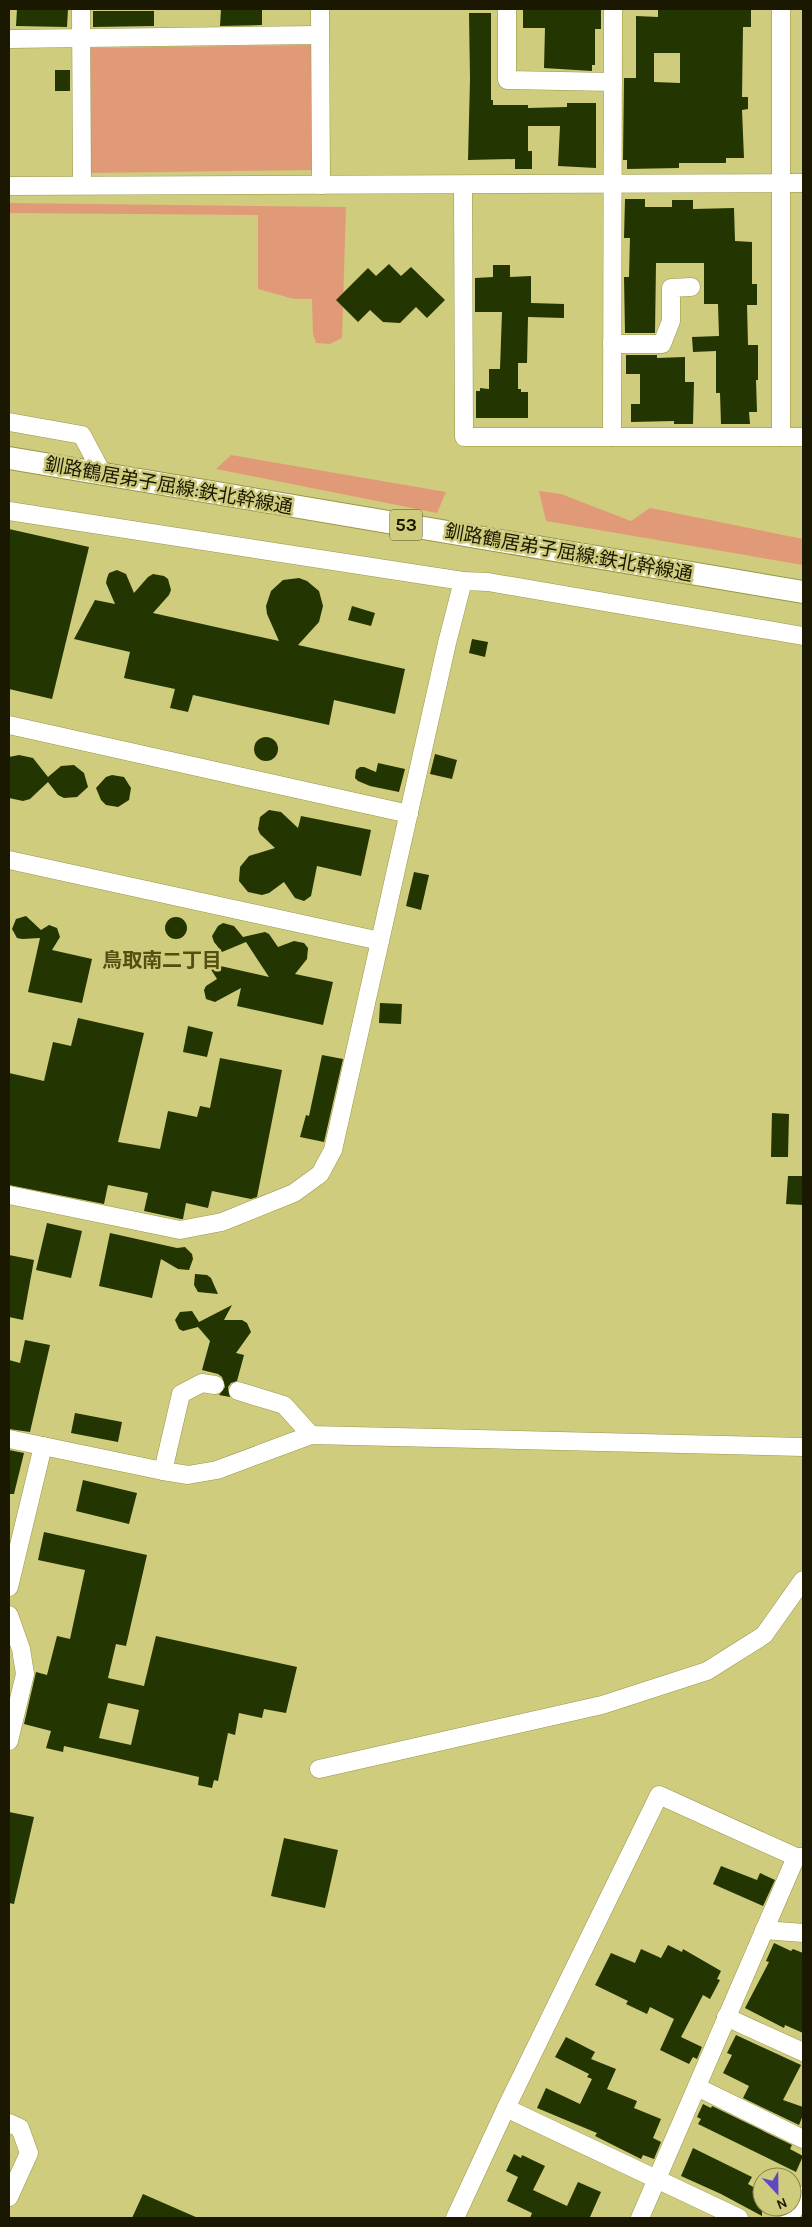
<svg xmlns="http://www.w3.org/2000/svg" width="812" height="2227" font-family="Karla,'Noto Sans JP',sans-serif">
<rect width="100%" height="100%" fill="#cfcc7d"/>
<g fill="#e19a78">
<polygon points="315,45 317,170 90,173 89,48"/>
<polygon points="9,203 346,207 342,338 330,344 316,343 313,334 312,299 294,299 258,289 258,215 9,213"/>
<polygon points="231,455 446,492 437,513 216,469"/>
<polygon points="539,491 561,494 631,521 650,508 803,539 803,565 546,521"/>
</g>
<g fill="#233500" fill-rule="evenodd">
<polygon points="17,9 68,9 67,27 16,26"/>
<polygon points="221,9 262,9 262,25 220,26"/>
<polygon points="523,9 601,10 601,29 595,29 595,65 592,65 592,71 544,68 545,28 523,28"/>
<path d="M658,9H751V27H743L742,97H748V109L742,110L744,158H726V163H679V168L627,169V160H623L624,78H636V16L658,17ZM654,53H680V83L654,82Z"/>
<polygon points="93,11 154,11 154,26 93,27"/>
<polygon points="469,13 491,13 491,100 493,100 493,105 528,105 528,108 567,107 567,103 596,103 596,168 558,166 560,126 528,126 528,151 532,151 532,169 515,169 515,159 468,160 470,79"/>
<rect x="55" y="70" width="15" height="21"/>
<polygon points="625,199 645,199 645,207 672,207 672,200 693,200 693,209 734,208 735,241 752,242 752,284 757,284 757,305 747,305 748,345 758,345 758,380 756,380 757,412 749,412 750,424 721,424 720,393 716,393 716,351 693,352 692,337 719,336 718,304 704,304 704,263 656,263 655,333 625,333 624,277 629,277 630,238 624,238"/>
<polygon points="389,264 401,276 411,267 445,300 427,318 416,307 400,323 383,322 370,310 358,322 336,300 368,268 376,276"/>
<polygon points="493,265 510,265 510,277 531,276 531,303 564,304 564,318 528,317 527,363 518,363 518,389 521,389 521,392 528,392 528,418 476,418 476,391 480,391 480,388 489,389 489,369 500,369 502,312 475,312 475,278 493,277"/>
<polygon points="626,355 657,355 657,358 685,357 685,382 694,382 693,424 674,424 674,421 631,422 631,404 640,404 640,374 626,374"/>
<polygon points="9,529 89,547 52,699 9,689"/>
<polygon points="117,570 126,574 134,593 148,577 153,574 164,576 168,579 171,590 169,595 153,613 279,641 267,614 266,606 271,591 283,580 299,578 307,581 319,591 323,606 319,622 298,645 405,669 395,714 334,700 329,725 193,695 188,712 170,708 175,689 124,678 130,652 74,639 95,600 115,604 106,583 107,578 109,573"/>
<polygon points="352,606 375,613 371,626 348,620"/>
<polygon points="472,639 488,642 485,657 469,653"/>
<circle cx="266" cy="749" r="12"/>
<polygon points="435,754 457,760 452,779 430,774"/>
<polygon points="19,755 33,758 48,777 61,766 74,765 84,773 88,787 77,797 64,798 58,795 48,782 30,799 23,801 9,798 9,757"/>
<polygon points="378,763 405,769 399,792 370,786 358,781 355,778 356,770 360,767 364,767 376,772"/>
<polygon points="112,775 124,777 131,788 129,800 118,807 106,805 101,800 96,788 106,777"/>
<polygon points="269,810 281,812 298,828 301,816 371,830 361,876 317,866 311,896 304,901 295,898 284,882 269,893 262,895 248,892 239,881 240,867 249,856 275,848 260,834 258,829 260,817"/>
<polygon points="414,872 429,875 421,910 406,906"/>
<polygon points="26,916 41,930 49,925 57,928 60,937 52,950 92,959 82,1003 28,992 40,938 22,939 17,938 12,929 16,919"/>
<circle cx="176" cy="928" r="11"/>
<polygon points="223,923 234,926 243,937 265,932 269,934 278,947 294,941 304,943 308,948 307,959 295,974 333,982 323,1025 237,1006 241,988 215,1002 206,999 204,990 206,986 217,979 207,963 269,977 246,942 222,952 214,942 212,936 218,926"/>
<polygon points="380,1003 402,1004 401,1024 379,1023"/>
<polygon points="78,1018 144,1033 118,1142 160,1149 168,1111 197,1117 200,1106 210,1108 220,1058 282,1070 257,1197 251,1199 212,1191 208,1208 186,1203 183,1219 181,1219 144,1211 148,1193 108,1185 104,1204 9,1185 9,1073 44,1081 53,1042 71,1046"/>
<polygon points="188,1026 213,1032 207,1057 183,1052"/>
<polygon points="322,1055 343,1059 324,1142 300,1137 306,1115 309,1116"/>
<polygon points="772,1113 789,1114 788,1157 771,1157"/>
<polygon points="788,1176 803,1176 803,1205 786,1204"/>
<polygon points="47,1223 82,1231 71,1278 36,1270"/>
<polygon points="110,1233 177,1248 185,1247 192,1254 193,1259 189,1270 178,1269 161,1259 152,1298 99,1286"/>
<polygon points="9,1255 34,1260 23,1320 9,1317"/>
<polygon points="195,1274 207,1275 211,1278 218,1294 198,1292 194,1285"/>
<polygon points="232,1305 224,1320 242,1320 247,1323 251,1332 236,1353 244,1355 237,1381 231,1383 228,1387 230,1397 219,1395 225,1387 222,1377 218,1374 202,1370 210,1341 198,1327 183,1331 179,1329 175,1320 180,1312 192,1311 199,1322"/>
<polygon points="25,1340 50,1345 30,1432 9,1429 9,1360 20,1363"/>
<polygon points="75,1413 122,1422 118,1442 71,1433"/>
<polygon points="9,1450 24,1453 14,1494 9,1494"/>
<polygon points="83,1480 137,1493 129,1524 76,1511"/>
<path d="M44,1532L147,1555L126,1646L116,1644L108,1678L144,1686L156,1636L297,1667L286,1713L264,1709L262,1718L239,1713L235,1735L228,1733L218,1781L214,1780L212,1788L198,1785L199,1777L64,1746L63,1752L46,1748L51,1731L24,1724L36,1672L47,1675L57,1636L70,1639L85,1570L38,1560ZM108,1703L139,1710L131,1745L99,1738Z"/>
<polygon points="9,1812 34,1817 14,1904 9,1903"/>
<polygon points="284,1838 338,1850 325,1908 271,1896"/>
<polygon points="721,1866 757,1880 760,1873 775,1880 763,1906 713,1884"/>
<polygon points="774,1943 791,1951 793,1949 803,1953 803,2033 785,2025 784,2028 745,2008 769,1962 766,1961"/>
<polygon points="668,1945 682,1952 683,1949 721,1971 717,1979 720,1980 710,1999 703,1995 681,2037 702,2047 697,2059 693,2057 689,2064 660,2050 674,2019 650,2007 647,2014 626,2004 628,2001 595,1985 611,1953 635,1963 641,1949 661,1958"/>
<polygon points="736,2035 801,2065 783,2100 803,2107 803,2115 799,2125 743,2098 749,2086 723,2073 732,2055 727,2053"/>
<polygon points="566,2037 595,2052 591,2059 616,2069 607,2089 637,2101 634,2108 661,2119 653,2138 661,2142 654,2159 643,2155 641,2159 595,2136 597,2133 537,2108 546,2088 580,2104 592,2079 587,2077 589,2074 555,2057"/>
<polygon points="703,2104 711,2108 712,2106 792,2145 790,2149 803,2156 796,2172 698,2124 701,2119 697,2117"/>
<polygon points="693,2148 752,2177 748,2184 762,2192 762,2216 721,2194 681,2176"/>
<polygon points="514,2154 521,2158 522,2155 545,2166 533,2190 567,2206 578,2182 601,2192 590,2217 594,2218 530,2218 532,2213 507,2201 518,2177 506,2171"/>
<polygon points="143,2194 198,2218 132,2218"/>
</g>
<g fill="none" stroke-linecap="round" stroke-linejoin="round">
<g stroke="#999647" stroke-width="19">
<g id="minor">
<polyline points="81,9 82,185"/>
<polyline points="320,9 321,185"/>
<polyline points="507,9 507,80 613,82"/>
<polyline points="781,9 781,437"/>
<polyline points="9,39 319,35"/>
<polyline points="463,185 464,437 803,437"/>
<polyline points="9,186 803,183"/>
<polyline points="612,344 662,344 671,321 671,288 691,287"/>
<polyline points="9,422 82,435 102,473"/>
<polyline points="612,437 613,9"/>
<polyline points="9,511 463,581 488,582 803,636"/>
<polyline points="9,725 409,814"/>
<polyline points="9,860 380,941"/>
<polyline points="9,1195 180,1230 222,1222 294,1193 320,1174 333,1150 447,643 463,581"/>
<polyline points="215,1385 202,1383 181,1394 163,1471 188,1475 217,1470 311,1435 803,1447"/>
<polyline points="238,1391 284,1405 311,1435"/>
<polyline points="9,1439 163,1471"/>
<polyline points="9,1587 43,1446"/>
<polyline points="9,1615 21,1649 25,1674 9,1741"/>
<polyline points="319,1769 602,1705 707,1671 764,1635 803,1580"/>
<polyline points="764,1930 803,1933"/>
<polyline points="726,2017 803,2052"/>
<polyline points="697,2087 803,2139"/>
<polyline points="506,2108 739,2218"/>
<polyline points="9,2123 20,2128 29,2153 9,2197"/>
<polyline points="455,2218 506,2108 659,1795 796,1857 803,1857"/>
<polyline points="640,2218 796,1857"/>
<polyline points="789,2218 803,2195"/>
</g>
</g>
<g stroke="#999647" stroke-width="24">
<polyline id="major" points="9,458 803,592"/>
</g>
<use href="#minor" stroke="#fff" stroke-width="18"/>
<use href="#major" stroke="#fff" stroke-width="22"/>
</g>
<g text-anchor="middle" stroke-width="5" stroke-linejoin="round" paint-order="stroke">
<rect fill="#cfcc7d" stroke="#504e26" stroke-width="1" x="390" y="509.5" width="32" height="31" rx="4"/>
<g font-size="18" font-weight="bold" fill="#1a1800">
<text x="406" y="531">53</text>
</g>
<g font-size="19" fill="#1a1800" stroke="#cfcc7d">
<text transform="translate(169 485) rotate(10)" y="7">釧路鶴居弟子屈線:鉄北幹線通</text>
<text transform="translate(569 552) rotate(10)" y="7">釧路鶴居弟子屈線:鉄北幹線通</text>
</g>
<g font-size="20" font-weight="bold" fill="#524f10" stroke="#cfcc7d">
<text x="162" y="967">鳥取南二丁目</text>
</g>
</g>
<rect width="812" height="2227" fill="none" stroke="#1a1800" stroke-width="20"/>
<g transform="translate(777 2192) rotate(158)"><circle r="24" fill="#cfcc7d" stroke="#87844b"/>
<path d="M0-4L9 19L0 12L-9 19Z" fill="#5f48c0"/>
<text y="-8" font-size="14" font-weight="bold" text-anchor="middle" fill="#1a1800">N</text>
</g>
</svg>
